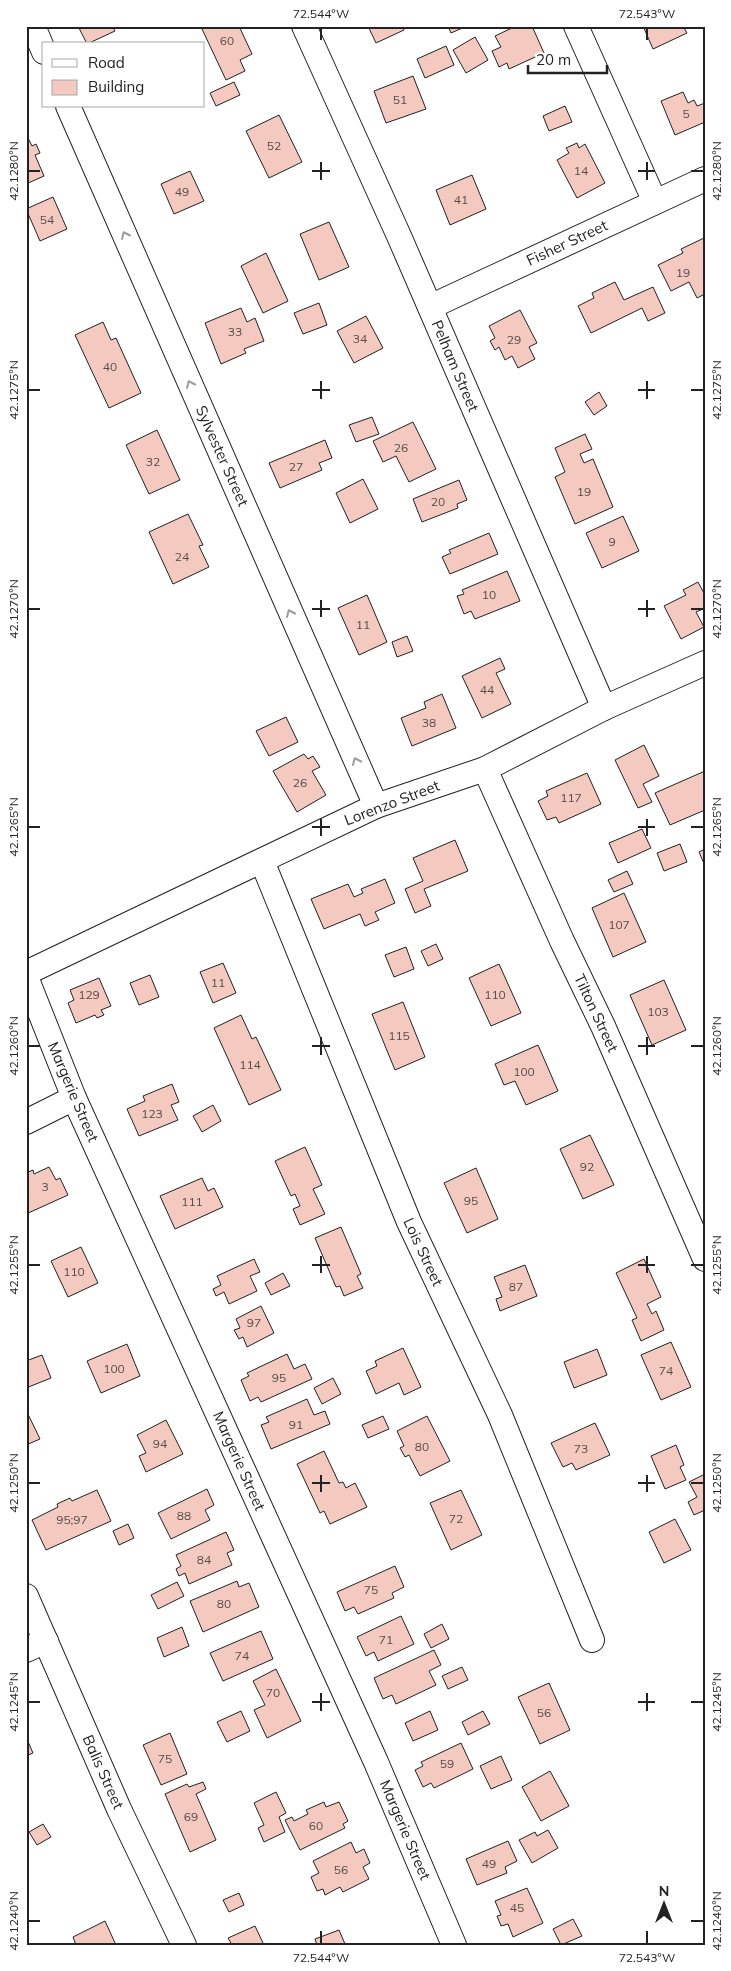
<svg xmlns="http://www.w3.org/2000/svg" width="731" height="1971" font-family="Mulish,sans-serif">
<rect width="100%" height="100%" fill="#fff"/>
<g fill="#f3c9c0" stroke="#222">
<polygon points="78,26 112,26 115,31 87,44"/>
<polygon points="207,26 239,26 252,54 240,60 245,71 226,80 202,29"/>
<polygon points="368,26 402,26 404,30 376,43"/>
<polygon points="448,26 467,26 451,33"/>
<polygon points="516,26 532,26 544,53 509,69 507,63 499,67 492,51 501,47 495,36"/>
<polygon points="643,26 683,26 687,33 653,49"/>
<polygon points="475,37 488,60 466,73 453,50"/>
<polygon points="446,46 454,65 425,78 417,59"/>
<polygon points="413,76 426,109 386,123 374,91"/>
<polygon points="234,82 240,95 216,106 210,93"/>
<polygon points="683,92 688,103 694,100 697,106 705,103 705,122 675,135 661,101"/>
<polygon points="565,106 572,122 549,131 543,116"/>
<polygon points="279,115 302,162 269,178 246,131"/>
<polygon points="26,134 32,146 36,144 40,153 35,155 44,176 26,184"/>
<polygon points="577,143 579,148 585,144 605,183 577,198 557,160 569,153 566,148"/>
<polygon points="190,171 204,201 174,214 161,184"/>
<polygon points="472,175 486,209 450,225 436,190"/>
<polygon points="53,197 67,229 40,241 26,209"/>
<polygon points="329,222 349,267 319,280 300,234"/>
<polygon points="704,238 705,294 697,298 689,282 671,291 658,265 683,253 681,249"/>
<polygon points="266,253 288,301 263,313 241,266"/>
<polygon points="615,282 624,300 653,287 665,313 648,321 642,308 591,333 578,306 594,298 592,293"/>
<polygon points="319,303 327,325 303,334 294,313"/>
<polygon points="241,308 247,322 255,318 264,341 244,349 246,353 221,364 205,323"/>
<polygon points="520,310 537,343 529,347 535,359 518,368 512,356 505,360 499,347 495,350 490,341 495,338 489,326"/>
<polygon points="366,316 383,348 354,363 337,331"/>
<polygon points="103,322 111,340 116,338 141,393 109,408 75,335"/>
<polygon points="599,392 607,406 594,415 585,402"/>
<polygon points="372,417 379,434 356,442 349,425"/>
<polygon points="413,422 436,469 409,482 396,456 383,462 373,441"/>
<polygon points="157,430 180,480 149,494 126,445"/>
<polygon points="585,434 592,449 580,454 584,463 593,459 613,507 575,524 555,477 565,472 555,448"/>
<polygon points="325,440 332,458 319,463 322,470 280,488 269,463"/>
<polygon points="363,479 378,509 350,523 336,493"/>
<polygon points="459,480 467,500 457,504 458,508 422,522 413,499"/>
<polygon points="188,514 203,545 199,546 209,567 173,584 149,532"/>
<polygon points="623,516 639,551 602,568 586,533"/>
<polygon points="489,533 498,554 450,574 442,557 451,553 449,550"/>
<polygon points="507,571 520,601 475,619 471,611 464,614 457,596 464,594 462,590"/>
<polygon points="698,582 705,595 705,608 696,612 704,627 681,639 664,606 686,595 683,590"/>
<polygon points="367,595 387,642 359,655 338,608"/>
<polygon points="407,636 413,651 397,657 392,642"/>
<polygon points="500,658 505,669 496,673 511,704 482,718 462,676"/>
<polygon points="442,694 456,728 412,746 401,718 426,708 424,702"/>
<polygon points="286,717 298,742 269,756 256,731"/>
<polygon points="644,745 659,776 643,784 652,802 638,808 615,760"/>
<polygon points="304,754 308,759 313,756 320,767 312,771 326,795 297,812 273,771"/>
<polygon points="705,771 705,810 670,825 655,793"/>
<polygon points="587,773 601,804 559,823 556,817 547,820 538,801 548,796 546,791"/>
<polygon points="642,829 651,848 618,863 609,843"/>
<polygon points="455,840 468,871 424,889 431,906 415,913 405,889 423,881 413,858"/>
<polygon points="680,844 687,862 664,871 657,853"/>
<polygon points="705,849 705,866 699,852"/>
<polygon points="627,871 633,884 614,892 608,880"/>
<polygon points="385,879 395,903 375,912 379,920 365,926 360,914 324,929 311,899 348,884 354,897 363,893 361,889"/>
<polygon points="624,893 646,942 613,957 592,908"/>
<polygon points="436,944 443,959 428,966 421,951"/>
<polygon points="406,947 414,969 394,977 385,955"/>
<polygon points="223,963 236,993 213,1003 200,972"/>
<polygon points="499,964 521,1013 491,1026 469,978"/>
<polygon points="150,975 159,997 139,1005 130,983"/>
<polygon points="99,978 111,1006 101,1010 104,1015 97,1018 95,1015 76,1023 68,1003 74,1000 70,990"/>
<polygon points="664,980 686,1030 652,1045 630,995"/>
<polygon points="403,1002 425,1057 395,1070 372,1014"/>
<polygon points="241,1015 252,1039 256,1037 281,1090 249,1105 214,1028"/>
<polygon points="538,1045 558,1091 526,1105 515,1081 504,1085 495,1064"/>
<polygon points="172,1084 179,1102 171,1105 178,1120 139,1136 127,1109 145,1101 143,1096"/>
<polygon points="213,1105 221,1121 202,1132 193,1116"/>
<polygon points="590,1135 614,1185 583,1199 560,1149"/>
<polygon points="305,1147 322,1185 313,1189 325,1214 300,1225 293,1209 300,1206 295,1194 291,1196 275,1161"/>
<polygon points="49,1167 56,1180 60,1178 68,1195 26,1214 26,1173 33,1170 34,1174"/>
<polygon points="476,1168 498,1219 467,1233 444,1183"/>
<polygon points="202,1178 208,1191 214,1188 223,1207 175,1229 160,1196"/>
<polygon points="341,1227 361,1274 357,1276 363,1288 344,1296 340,1286 336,1287 315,1238"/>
<polygon points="81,1247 98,1283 68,1297 51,1261"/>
<polygon points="254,1259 260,1272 250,1276 257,1291 229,1304 224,1292 216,1296 213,1289 221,1285 217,1276"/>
<polygon points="644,1259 661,1297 647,1304 652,1314 656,1311 664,1330 641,1341 632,1320 637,1318 616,1273"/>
<polygon points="525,1265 537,1296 500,1311 496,1299 502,1297 494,1277"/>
<polygon points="283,1273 290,1286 271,1295 265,1283"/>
<polygon points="261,1306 274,1333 247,1347 243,1337 239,1339 234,1330 240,1328 236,1319"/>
<polygon points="671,1342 691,1387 661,1400 641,1355"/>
<polygon points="127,1344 140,1376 101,1393 87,1361"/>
<polygon points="403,1348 421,1387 404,1395 399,1383 376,1394 366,1371 377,1366 375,1361"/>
<polygon points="597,1349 607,1375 574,1388 564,1362"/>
<polygon points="287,1354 294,1369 305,1364 312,1379 261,1402 258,1397 250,1401 241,1380 249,1376 247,1373"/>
<polygon points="42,1355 51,1378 26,1388 26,1361"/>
<polygon points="333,1378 341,1394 322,1404 314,1388"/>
<polygon points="307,1399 314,1415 325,1411 330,1424 271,1449 261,1425 269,1422 266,1417"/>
<polygon points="26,1410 40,1439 26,1445"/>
<polygon points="383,1416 389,1429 368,1438 362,1425"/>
<polygon points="427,1416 450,1461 420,1476 409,1455 405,1457 400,1448 404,1446 397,1431"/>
<polygon points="166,1420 183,1454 146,1472 139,1456 146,1453 137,1435"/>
<polygon points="595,1423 610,1455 576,1470 572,1463 563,1467 551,1443"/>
<polygon points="676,1445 684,1465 680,1467 686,1480 665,1489 651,1456"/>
<polygon points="324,1451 339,1483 343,1482 346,1488 355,1483 367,1507 330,1524 324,1511 320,1513 297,1464"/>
<polygon points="705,1474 705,1510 694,1515 688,1502 697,1497 689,1482"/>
<polygon points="207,1489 214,1505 205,1510 210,1520 171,1539 158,1513"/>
<polygon points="97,1490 111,1521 46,1550 32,1520 58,1507 57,1504 70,1498 72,1501"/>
<polygon points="461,1490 482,1535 451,1550 430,1503"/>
<polygon points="675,1519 691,1550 664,1563 649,1532"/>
<polygon points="128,1524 134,1538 119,1545 113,1531"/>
<polygon points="226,1532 234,1550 227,1553 232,1565 189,1584 185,1573 179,1576 176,1569 181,1566 176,1555"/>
<polygon points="395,1566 404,1587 392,1593 394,1598 358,1614 354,1607 345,1611 337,1592"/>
<polygon points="237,1581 239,1587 249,1583 259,1607 203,1632 190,1601"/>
<polygon points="177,1582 184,1596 158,1609 151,1595"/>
<polygon points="401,1616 414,1644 378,1661 374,1652 366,1656 357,1637"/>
<polygon points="442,1624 449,1639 431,1648 424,1634"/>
<polygon points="182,1627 189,1646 164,1657 157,1638"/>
<polygon points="261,1631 273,1659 223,1681 210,1653"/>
<polygon points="434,1650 441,1665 429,1671 436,1685 396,1704 392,1695 383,1699 374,1678"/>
<polygon points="462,1667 468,1680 448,1689 442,1676"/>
<polygon points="276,1669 301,1721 267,1738 254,1710 265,1705 253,1681"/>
<polygon points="549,1683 570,1730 540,1744 518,1697"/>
<polygon points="241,1711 250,1731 227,1742 217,1722"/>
<polygon points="430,1711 438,1730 413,1741 405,1723"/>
<polygon points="483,1711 490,1724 468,1735 462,1722"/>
<polygon points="170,1733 187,1774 161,1785 143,1745"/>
<polygon points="26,1737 33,1753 26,1756"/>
<polygon points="461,1743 473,1769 434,1788 431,1783 423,1787 415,1770 423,1766 421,1762"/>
<polygon points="501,1756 512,1780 491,1789 480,1766"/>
<polygon points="550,1771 569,1806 541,1821 522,1787"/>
<polygon points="203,1782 206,1789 196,1794 216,1840 190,1852 165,1794 187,1784 189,1787"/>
<polygon points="276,1792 286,1813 279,1817 285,1832 264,1842 258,1828 264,1825 254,1803"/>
<polygon points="324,1802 326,1807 339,1802 348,1821 343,1824 345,1828 300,1850 285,1820 292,1817 294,1821 308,1814 306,1810"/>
<polygon points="43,1824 51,1837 37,1845 29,1832"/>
<polygon points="548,1830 558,1848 532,1863 519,1840 535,1832 537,1836"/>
<polygon points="508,1841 517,1861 505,1867 507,1873 477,1885 466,1859"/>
<polygon points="351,1842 356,1853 364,1849 370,1863 363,1867 369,1879 343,1892 340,1887 325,1895 323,1889 317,1891 311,1877 319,1873 313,1861"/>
<polygon points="527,1888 543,1923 513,1937 508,1924 501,1926 497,1916 501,1915 495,1901"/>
<polygon points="239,1893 244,1905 229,1912 223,1900"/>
<polygon points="573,1919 582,1936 561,1945 553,1929"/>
<polygon points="105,1921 116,1945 76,1945 73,1937"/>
<polygon points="255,1926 264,1945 232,1945 228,1938"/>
<polygon points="339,1930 345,1944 317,1945 315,1939"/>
</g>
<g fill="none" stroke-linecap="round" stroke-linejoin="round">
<g stroke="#222" stroke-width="26">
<g id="minor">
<polyline points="33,26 44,52"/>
<polyline points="304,26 399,236 604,708"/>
<polyline points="576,26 655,202"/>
<polyline points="68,106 376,806"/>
<polyline points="430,307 705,179"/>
<polyline points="485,769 562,941 603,1026 705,1259"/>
<polyline points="262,861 409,1222 500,1415 592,1640"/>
<polyline points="26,973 376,806 485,769 604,708 705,663"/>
<polyline points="26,977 74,1098 376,1762 454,1945"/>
<polyline points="26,1122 74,1098"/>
<polyline points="26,1596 119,1809 184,1945"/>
<polyline points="26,1650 46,1641"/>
</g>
</g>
<use href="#minor" stroke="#fff" stroke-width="24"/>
</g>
<defs><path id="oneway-chevron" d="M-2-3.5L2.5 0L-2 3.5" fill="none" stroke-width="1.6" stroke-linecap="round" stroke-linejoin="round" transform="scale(1.25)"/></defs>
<g stroke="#9c9c9c">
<use href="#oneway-chevron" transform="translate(125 235) rotate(-114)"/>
<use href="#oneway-chevron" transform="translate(190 384) rotate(-114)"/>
<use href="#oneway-chevron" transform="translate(290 613) rotate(-114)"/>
<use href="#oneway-chevron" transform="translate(356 761) rotate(-114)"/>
</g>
<path fill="none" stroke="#222" stroke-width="2" d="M321,28V40M647,28V40M321,162V180M647,162V180M28,171H40M312,171H330M638,171H655M691,171H704M321,381V399M647,381V399M28,390H40M312,390H330M638,390H655M691,390H704M321,600V617M647,600V617M28,609H40M312,609H330M638,609H655M691,609H704M321,819V836M647,819V836M28,827H40M312,827H330M638,827H655M691,827H704M321,1037V1055M647,1037V1055M28,1046H40M312,1046H330M638,1046H655M691,1046H704M321,1256V1273M647,1256V1273M28,1265H40M312,1265H330M638,1265H655M691,1265H704M321,1475V1492M647,1475V1492M28,1483H40M312,1483H330M638,1483H655M691,1483H704M321,1693V1711M647,1693V1711M28,1702H40M312,1702H330M638,1702H655M691,1702H704M28,1921H40M691,1921H704M321,1931V1944M647,1931V1944"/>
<g text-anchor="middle" stroke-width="4" stroke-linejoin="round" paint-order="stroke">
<g font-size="12" fill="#564c4a">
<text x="227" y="45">60</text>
<text x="400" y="104">51</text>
<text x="686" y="118">5</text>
<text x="274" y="150">52</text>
<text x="581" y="175">14</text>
<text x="182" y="196">49</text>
<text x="461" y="204">41</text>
<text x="47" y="224">54</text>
<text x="683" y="277">19</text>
<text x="235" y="336">33</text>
<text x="360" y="343">34</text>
<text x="514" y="344">29</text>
<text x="110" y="371">40</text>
<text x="401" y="452">26</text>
<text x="153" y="466">32</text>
<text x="296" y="471">27</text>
<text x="584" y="496">19</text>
<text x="438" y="506">20</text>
<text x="612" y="546">9</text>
<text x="182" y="561">24</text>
<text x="489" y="599">10</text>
<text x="363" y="629">11</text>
<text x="487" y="694">44</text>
<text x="429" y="727">38</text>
<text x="300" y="787">26</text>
<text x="571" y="802">117</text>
<text x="619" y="929">107</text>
<text x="218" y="987">11</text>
<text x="89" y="999">129</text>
<text x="495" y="999">110</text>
<text x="658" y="1016">103</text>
<text x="399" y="1040">115</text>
<text x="250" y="1069">114</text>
<text x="524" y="1076">100</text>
<text x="152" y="1118">123</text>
<text x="587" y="1171">92</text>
<text x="45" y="1191">3</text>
<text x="471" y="1205">95</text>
<text x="192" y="1206">111</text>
<text x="74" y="1276">110</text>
<text x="516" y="1291">87</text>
<text x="254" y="1327">97</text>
<text x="114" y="1373">100</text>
<text x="666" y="1375">74</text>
<text x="279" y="1382">95</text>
<text x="296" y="1429">91</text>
<text x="160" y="1448">94</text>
<text x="422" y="1451">80</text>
<text x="581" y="1453">73</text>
<text x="184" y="1520">88</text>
<text x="456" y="1523">72</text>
<text x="72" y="1524">95;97</text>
<text x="204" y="1564">84</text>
<text x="371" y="1594">75</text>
<text x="224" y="1608">80</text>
<text x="386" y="1644">71</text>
<text x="242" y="1660">74</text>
<text x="273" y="1697">70</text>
<text x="544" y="1717">56</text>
<text x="165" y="1763">75</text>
<text x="447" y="1768">59</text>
<text x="191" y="1821">69</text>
<text x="316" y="1830">60</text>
<text x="489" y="1868">49</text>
<text x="341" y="1874">56</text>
<text x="517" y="1912">45</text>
</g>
<g font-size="15" fill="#222" stroke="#fff">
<text transform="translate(567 243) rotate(-25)" y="5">Fisher Street</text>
<text transform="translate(455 366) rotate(67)" y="5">Pelham Street</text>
<text transform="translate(222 456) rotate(66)" y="5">Sylvester Street</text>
<text transform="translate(392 803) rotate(-21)" y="5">Lorenzo Street</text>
<text transform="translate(596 1013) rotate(65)" y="5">Tilton Street</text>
<text transform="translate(73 1092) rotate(67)" y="5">Margerie Street</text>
<text transform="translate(423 1252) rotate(65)" y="5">Lois Street</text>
<text transform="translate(239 1461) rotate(66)" y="5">Margerie Street</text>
<text transform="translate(103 1772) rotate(66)" y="5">Balis Street</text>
<text transform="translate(405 1830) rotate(67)" y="5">Margerie Street</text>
</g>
</g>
<rect width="731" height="1971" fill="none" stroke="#ffffff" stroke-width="55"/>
<rect x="42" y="42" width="162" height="65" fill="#ffffff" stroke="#a7a7a7"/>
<rect x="52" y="59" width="25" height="8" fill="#ffffff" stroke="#a7a7a7"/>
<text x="88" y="68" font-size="15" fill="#222222">Road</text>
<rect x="52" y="80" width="25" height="15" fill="#f3c9c0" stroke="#a7a7a7"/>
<text x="88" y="92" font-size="15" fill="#222222">Building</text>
<g transform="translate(664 1904)" stroke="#ffffff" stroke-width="4" paint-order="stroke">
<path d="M0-4L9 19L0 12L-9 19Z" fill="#222222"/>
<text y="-8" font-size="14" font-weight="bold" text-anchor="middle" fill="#222222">N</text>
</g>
<path d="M528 65v8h79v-8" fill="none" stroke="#222222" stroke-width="2.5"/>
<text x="536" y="65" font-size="15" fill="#222222" stroke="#ffffff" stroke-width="4" paint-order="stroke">20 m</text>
<rect x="28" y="28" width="676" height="1916" fill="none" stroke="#222" stroke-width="2"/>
<g font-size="12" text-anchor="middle" fill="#222">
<text x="321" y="18">72.544°W</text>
<text x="647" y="18">72.543°W</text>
<text transform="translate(14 171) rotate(-90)" y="4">42.1280°N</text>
<text transform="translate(717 171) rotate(-90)" y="4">42.1280°N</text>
<text transform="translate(14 390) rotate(-90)" y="4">42.1275°N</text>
<text transform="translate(717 390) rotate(-90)" y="4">42.1275°N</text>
<text transform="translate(14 609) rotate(-90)" y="4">42.1270°N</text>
<text transform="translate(717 609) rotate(-90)" y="4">42.1270°N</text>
<text transform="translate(14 827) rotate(-90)" y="4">42.1265°N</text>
<text transform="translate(717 827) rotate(-90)" y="4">42.1265°N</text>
<text transform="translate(14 1046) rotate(-90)" y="4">42.1260°N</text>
<text transform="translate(717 1046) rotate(-90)" y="4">42.1260°N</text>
<text transform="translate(14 1265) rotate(-90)" y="4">42.1255°N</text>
<text transform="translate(717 1265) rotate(-90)" y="4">42.1255°N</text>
<text transform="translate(14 1483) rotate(-90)" y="4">42.1250°N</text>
<text transform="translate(717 1483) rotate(-90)" y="4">42.1250°N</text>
<text transform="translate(14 1702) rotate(-90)" y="4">42.1245°N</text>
<text transform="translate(717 1702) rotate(-90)" y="4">42.1245°N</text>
<text transform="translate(14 1921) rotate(-90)" y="4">42.1240°N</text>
<text transform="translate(717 1921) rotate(-90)" y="4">42.1240°N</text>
<text x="321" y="1962">72.544°W</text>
<text x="647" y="1962">72.543°W</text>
</g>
</svg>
